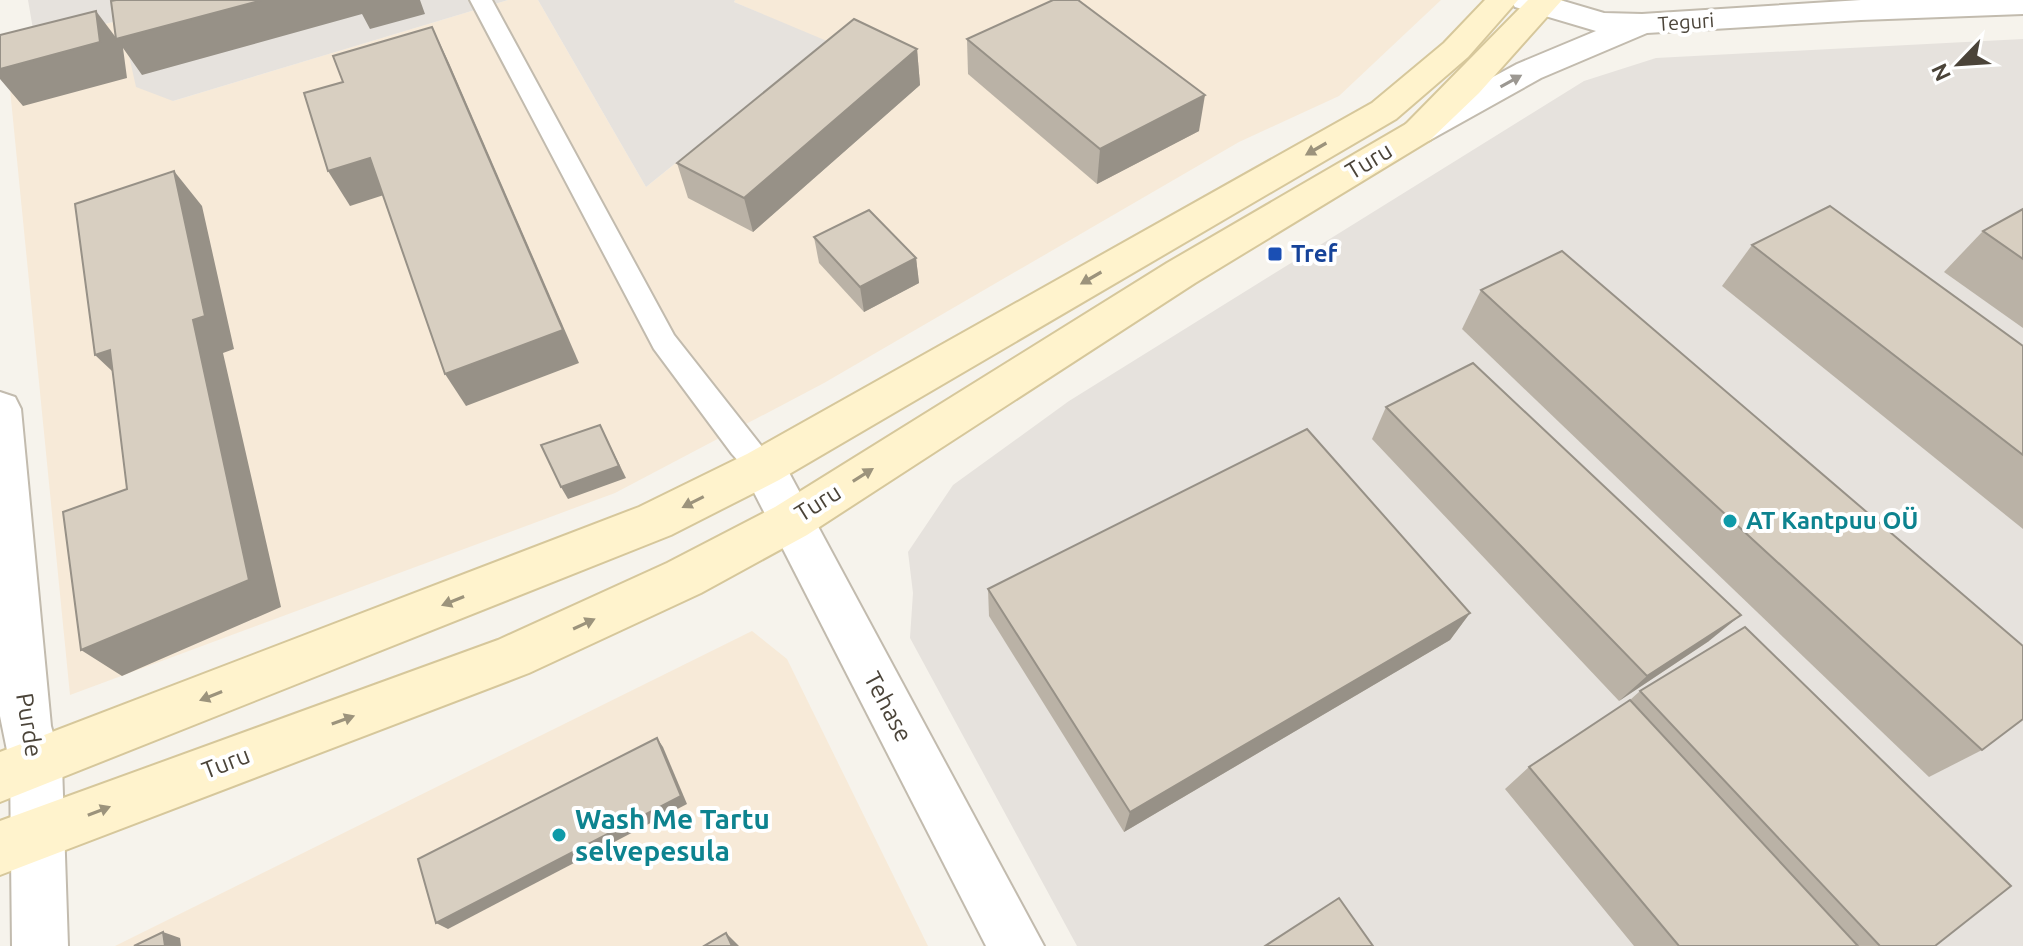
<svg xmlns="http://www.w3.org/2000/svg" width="2023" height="946" font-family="Ubuntu,sans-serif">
<rect width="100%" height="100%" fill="#f6f3ec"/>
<g fill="#f7ead8">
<polygon points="508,0 538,0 646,187 826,42 734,2 735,0 1441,0 1339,96 1239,142 824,383 615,493 70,695 6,49 121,20 173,101"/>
<polygon points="752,631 787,659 928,946 115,946"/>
</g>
<g fill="#e6e2dd">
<polygon points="28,0 508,0 173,101 136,87 121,20 35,41"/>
<polygon points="538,0 735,0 734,2 827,41 646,187"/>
<polygon points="2023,39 2023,946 1077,946 910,638 913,593 908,552 953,485 1069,401 1584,81 1656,58"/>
</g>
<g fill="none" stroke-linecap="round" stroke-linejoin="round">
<g stroke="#c2bbae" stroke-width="4">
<polygon id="service" points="470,0 492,0 674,335 778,467 774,476 763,479 752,476 732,454 654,349"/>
</g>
<g stroke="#c2bbae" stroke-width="4">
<g id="minor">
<polygon points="0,392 15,397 21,409 51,726 62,765 68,946 12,946 10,765 0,716"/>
<polygon points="763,449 779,454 1044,946 986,946 741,467 747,454"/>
</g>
</g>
<g stroke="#c2bbae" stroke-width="4">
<polygon id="tertiary" points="1510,0 1560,0 1604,13 1642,14 1861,0 2023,0 2023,14 1861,20 1647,33 1541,78 1430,140 1418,144 1406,140 1400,132 1406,124 1517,64 1596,31 1515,7"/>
</g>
<g stroke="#d6c79b" stroke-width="4">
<g id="secondary">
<polygon points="1485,0 1518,0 1468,57 1396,119 779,480 671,535 0,802 0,752 639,507 747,454 1372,103 1444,43"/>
<polygon points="1528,0 1562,0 1479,93 1430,140 1195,283 807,535 701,593 529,673 0,875 0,821 498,640 667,563 775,507 1167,263 1406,124"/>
</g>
</g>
<use href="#service" fill="#fff" fill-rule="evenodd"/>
<use href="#minor" fill="#fff" fill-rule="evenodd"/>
<use href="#tertiary" fill="#fff" fill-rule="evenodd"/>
<use href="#secondary" fill="#fff3cd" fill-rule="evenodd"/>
</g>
<g fill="#bab2a6">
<polygon points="967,39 1199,131 1097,184 968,74"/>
<polygon points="917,49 920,85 753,232 688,198 677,163"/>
<polygon points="2023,209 2023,328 1944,272 1983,231"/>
<polygon points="814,237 916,258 919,283 864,312 819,263"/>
<polygon points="1752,245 2023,346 2023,529 1722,286"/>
<polygon points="1481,290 1982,750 1929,777 1462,329"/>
<polygon points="1386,407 1709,641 1619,701 1372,439"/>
<polygon points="988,589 1470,613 1450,640 1124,832 989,616"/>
<polygon points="1640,691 1935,946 1634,946 1505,789 1529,767 1630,700"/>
</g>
<g fill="#979187">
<polygon points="218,0 420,0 425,14 370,29 362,14 142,75 123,48 127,78 23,106 0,79 0,69 96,11 117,39"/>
<polygon points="432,27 449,63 579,363 466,406 445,374"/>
<polygon points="917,49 920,85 753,232 744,198"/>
<polygon points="1205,95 1199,131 1097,184 1100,149"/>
<polygon points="370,158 390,193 350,206 328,171"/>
<polygon points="174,171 202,206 234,349 223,353 281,607 122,676 81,650 193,320"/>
<polygon points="916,258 919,283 864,312 860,287"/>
<polygon points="110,350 129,387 95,355"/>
<polygon points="600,425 626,478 568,499 561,487"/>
<polygon points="1470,613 1450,640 1124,832 1130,812"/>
<polygon points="1741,615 1709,641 1619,701 1647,676"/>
<polygon points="657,738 663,747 687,804 448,929 436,923"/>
<polygon points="163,932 180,938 181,946 165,946"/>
<polygon points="726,933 739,946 732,946"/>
</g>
<g fill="#d8cfc1" stroke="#979187" stroke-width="2">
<polygon points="116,0 263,0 116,39 111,1"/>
<polygon points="1053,0 1078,0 1205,95 1100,149 967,39"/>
<polygon points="96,11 100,42 0,69 0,35"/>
<polygon points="854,19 917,49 744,198 677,163"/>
<polygon points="432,27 563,330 445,374 370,158 328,171 304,93 343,82 333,56"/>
<polygon points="174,171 205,316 193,320 249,580 81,650 63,512 127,489 110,350 95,355 75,204"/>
<polygon points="1830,206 2023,346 2023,455 1752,245"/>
<polygon points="2023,209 2023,259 1983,231"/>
<polygon points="869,210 916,258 860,287 814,237"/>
<polygon points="1562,251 2023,646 2023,719 1982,750 1481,290"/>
<polygon points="1473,363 1741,615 1647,676 1386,407"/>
<polygon points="600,425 619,466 561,487 541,445"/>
<polygon points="1307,429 1470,613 1130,812 988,589"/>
<polygon points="1745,627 2011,886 1935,946 1880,946 1640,691"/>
<polygon points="1630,700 1858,946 1679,946 1529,767"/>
<polygon points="657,738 681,796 436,923 418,859"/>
<polygon points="1339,898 1373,946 1265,946"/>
<polygon points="163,932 165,946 134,946"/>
<polygon points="726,933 732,946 704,946"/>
</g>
<defs><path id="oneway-solid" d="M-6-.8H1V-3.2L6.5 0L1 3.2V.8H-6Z" transform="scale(2)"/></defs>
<use fill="#9c9892" href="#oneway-solid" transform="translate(1511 81) rotate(-29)"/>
<g fill="#9c937c">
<use href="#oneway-solid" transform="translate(1316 149) rotate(150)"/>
<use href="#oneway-solid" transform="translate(1091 278) rotate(150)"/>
<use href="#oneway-solid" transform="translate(863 475) rotate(-32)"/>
<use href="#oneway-solid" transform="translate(693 502) rotate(153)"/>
<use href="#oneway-solid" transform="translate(453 601) rotate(158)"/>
<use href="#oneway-solid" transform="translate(584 624) rotate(-25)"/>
<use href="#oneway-solid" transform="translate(211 696) rotate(158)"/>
<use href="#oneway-solid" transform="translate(343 720) rotate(-20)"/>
<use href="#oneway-solid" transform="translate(99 811) rotate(-21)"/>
</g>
<rect fill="#1a4fb4" stroke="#fff" stroke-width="3" x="1267" y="246" width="16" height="16" rx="4"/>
<g fill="#0f9aa8" stroke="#fff" stroke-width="3">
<circle cx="1730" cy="521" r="8"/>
<circle cx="559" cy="835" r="8"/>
</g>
<g text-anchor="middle" stroke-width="8" stroke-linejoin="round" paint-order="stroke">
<g font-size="20" fill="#4b4439" stroke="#fff">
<text transform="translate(1686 22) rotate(-4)" y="7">Teguri</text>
</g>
<g font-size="24" fill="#4b4439" stroke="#fff">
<text transform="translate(1369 161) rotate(-31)" y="8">Turu</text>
<text transform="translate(818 503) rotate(-32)" y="8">Turu</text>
<text transform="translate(888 707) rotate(62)" y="8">Tehase</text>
<text transform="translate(29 725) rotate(81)" y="8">Purde</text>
<text transform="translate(226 763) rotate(-21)" y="8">Turu</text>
</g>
<g font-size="24" font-weight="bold" fill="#164399" stroke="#fff" text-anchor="start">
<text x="1291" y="262">Tref</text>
</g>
<g font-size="24" font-weight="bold" fill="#0d838f" stroke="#fff" text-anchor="start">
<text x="1746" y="529">AT Kantpuu OÜ</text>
</g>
<g font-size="28" font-weight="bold" fill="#0d838f" stroke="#fff" text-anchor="start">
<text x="575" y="829">Wash Me Tartu<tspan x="575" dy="32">selvepesula</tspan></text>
</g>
</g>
<g transform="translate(1959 64) rotate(245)" stroke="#ffffff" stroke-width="6" paint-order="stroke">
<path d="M0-6L14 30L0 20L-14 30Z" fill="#4b4439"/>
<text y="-12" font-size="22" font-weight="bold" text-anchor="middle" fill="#4b4439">N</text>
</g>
</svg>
